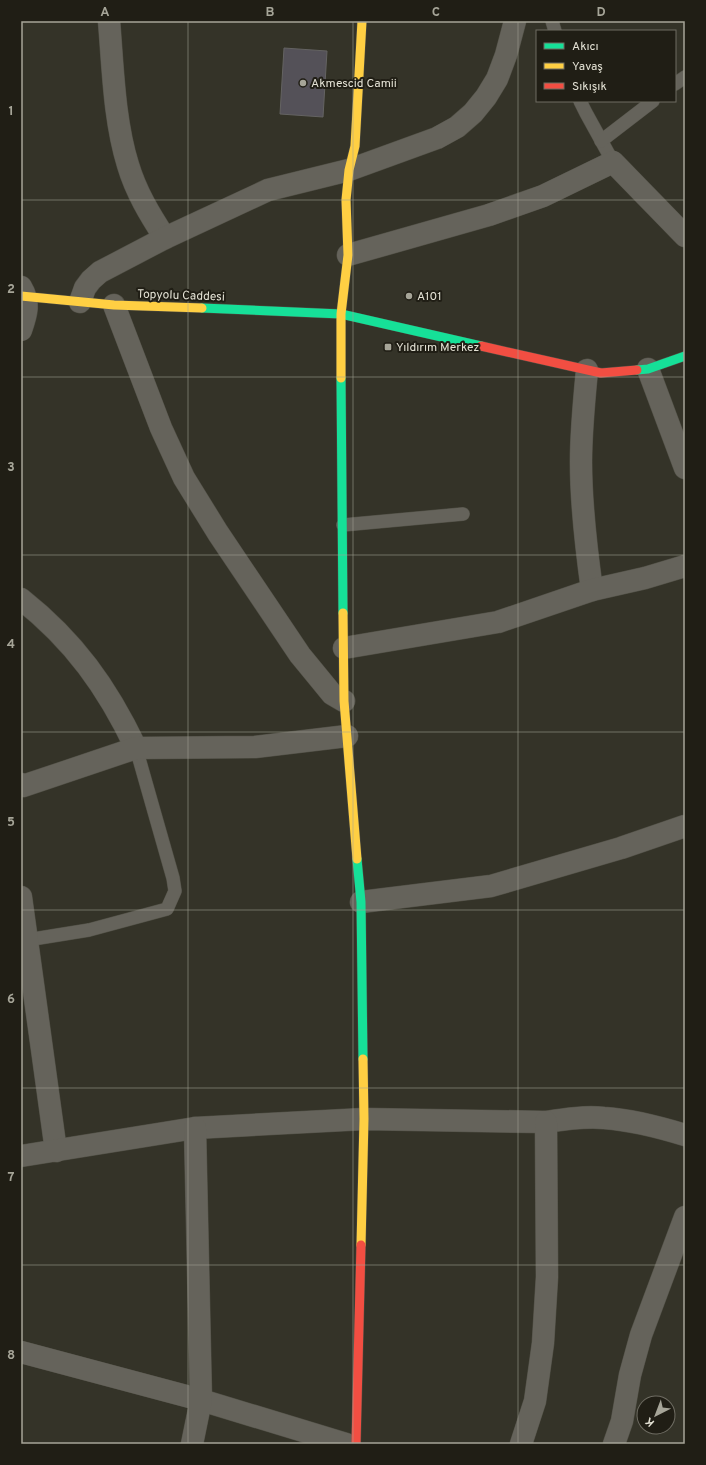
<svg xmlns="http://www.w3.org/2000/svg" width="706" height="1465" font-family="Overpass,sans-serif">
<rect width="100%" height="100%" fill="#343328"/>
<polygon fill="#545158" stroke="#646362" points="284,48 327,51 323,117 280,114"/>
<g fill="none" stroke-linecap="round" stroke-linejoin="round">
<g stroke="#504f45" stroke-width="14">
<g id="lane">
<polyline points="552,21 555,31"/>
<polyline points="675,84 685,77"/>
<polyline points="580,101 586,113 613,162"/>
<polyline points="601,141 653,101"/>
<polyline points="343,525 463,514"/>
<polyline points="27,940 89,930 167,909 175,891 173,878 136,748"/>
</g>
</g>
<g stroke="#504f45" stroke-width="23">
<g id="street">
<path d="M109,21C113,68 114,120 128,165C136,192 150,215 165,238"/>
<polyline points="348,255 489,215 543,196 613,162 685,236"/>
<path d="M21,287C30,302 27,313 21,330"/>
<polyline points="80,302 85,288 91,280 100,272 165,238 268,190 349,170 437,138 457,127 473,113 486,97 497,79 506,55 515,21"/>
<polyline points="114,305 161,428 184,478 218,533 300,655 332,694 344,701"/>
<polyline points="648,369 685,468"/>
<path d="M587,370C584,401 581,431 581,462C581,505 586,547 592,590"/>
<path d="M21,599C74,641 107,687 136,748"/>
<polyline points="344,648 498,622 592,590 645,578 685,566"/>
<polyline points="21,784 23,786 136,748 255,747 347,736"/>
<polyline points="21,897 56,1151"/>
<polyline points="361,902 491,886 621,848 685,826"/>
<path d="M21,1156L195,1128L364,1119L546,1122C565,1119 585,1116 604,1118C632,1120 659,1127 685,1135"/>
<polyline points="21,1352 201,1400 346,1444"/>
<polyline points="192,1444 201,1400 195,1128"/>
<polyline points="521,1444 535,1401 543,1343 547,1277 546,1122"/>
<polyline points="614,1444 622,1421 630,1375 641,1335 685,1217"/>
</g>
</g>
<g stroke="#504f45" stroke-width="10">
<g id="fast">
<polyline points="202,308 341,314 481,346"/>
<polyline points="637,370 648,369 685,356"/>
<polyline points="341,378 343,613"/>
<polyline points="357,859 361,902 363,1059"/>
</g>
</g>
<g stroke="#504f45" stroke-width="10">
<g id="slow">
<polyline points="21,296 114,305 202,308"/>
<polyline points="341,378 341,314 348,255 346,200 349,170 355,146 362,21"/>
<polyline points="343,613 344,701 357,859"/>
<polyline points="361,1245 364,1119 363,1059"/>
</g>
</g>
<g stroke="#504f45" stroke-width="10">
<g id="jam">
<polyline points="481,346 601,373 637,370"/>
<polyline points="356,1444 361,1245"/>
</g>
</g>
<use href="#lane" stroke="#65635b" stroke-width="13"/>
<use href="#street" stroke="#65635b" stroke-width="22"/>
<use href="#fast" stroke="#16e098" stroke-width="9"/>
<use href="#slow" stroke="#ffcf43" stroke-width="9"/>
<use href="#jam" stroke="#f24e42" stroke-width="9"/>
</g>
<path fill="none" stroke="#a6a598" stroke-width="1" stroke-opacity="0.55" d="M188,21V1444M353,21V1444M518,21V1444M21,200H685M21,377H685M21,555H685M21,732H685M21,910H685M21,1088H685M21,1265H685"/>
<g fill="#a6a598" stroke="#201e15" stroke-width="1.5">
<circle cx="303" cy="83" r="4"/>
<circle cx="409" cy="296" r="4"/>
<rect x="384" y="343" width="8" height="8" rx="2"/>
</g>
<g text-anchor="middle" stroke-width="4" stroke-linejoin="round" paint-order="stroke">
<g font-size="12" fill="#e4e2d5" stroke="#201e15" text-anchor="start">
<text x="311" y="87">Akmescid Camii</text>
<text x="417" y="300">A101</text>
<text x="396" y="351">Yıldırım Merkez</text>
</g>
<g font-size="12" fill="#e4e2d5" stroke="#201e15">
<text transform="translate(181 295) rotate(2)" y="4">Topyolu Caddesi</text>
</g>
</g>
<rect width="706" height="1465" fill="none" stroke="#201e15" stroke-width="44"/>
<rect x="536" y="30" width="140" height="72" fill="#201e15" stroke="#6e6c62"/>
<rect x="544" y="43" width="20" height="6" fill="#16e098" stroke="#6e6c62"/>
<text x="572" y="50" font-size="12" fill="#e4e2d5">Akıcı</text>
<rect x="544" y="63" width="20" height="6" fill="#ffcf43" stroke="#6e6c62"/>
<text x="572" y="70" font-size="12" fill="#e4e2d5">Yavaş</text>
<rect x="544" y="83" width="20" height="6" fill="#f24e42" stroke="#6e6c62"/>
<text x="572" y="90" font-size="12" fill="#e4e2d5">Sıkışık</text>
<g transform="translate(656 1415) rotate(222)"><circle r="19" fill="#201e15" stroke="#6e6c62"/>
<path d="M0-3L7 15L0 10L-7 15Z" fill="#a6a598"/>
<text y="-6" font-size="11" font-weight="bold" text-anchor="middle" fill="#e4e2d5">K</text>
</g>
<rect x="22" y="22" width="662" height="1421" fill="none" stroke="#a6a598" stroke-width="1.5"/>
<g font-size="13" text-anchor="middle" font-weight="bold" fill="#a6a598">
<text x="105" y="16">A</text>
<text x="270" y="16">B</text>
<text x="436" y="16">C</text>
<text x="601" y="16">D</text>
<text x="11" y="115">1</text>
<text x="11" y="293">2</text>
<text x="11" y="471">3</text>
<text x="11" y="648">4</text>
<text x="11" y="826">5</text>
<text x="11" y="1003">6</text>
<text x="11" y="1181">7</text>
<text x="11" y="1359">8</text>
</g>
</svg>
